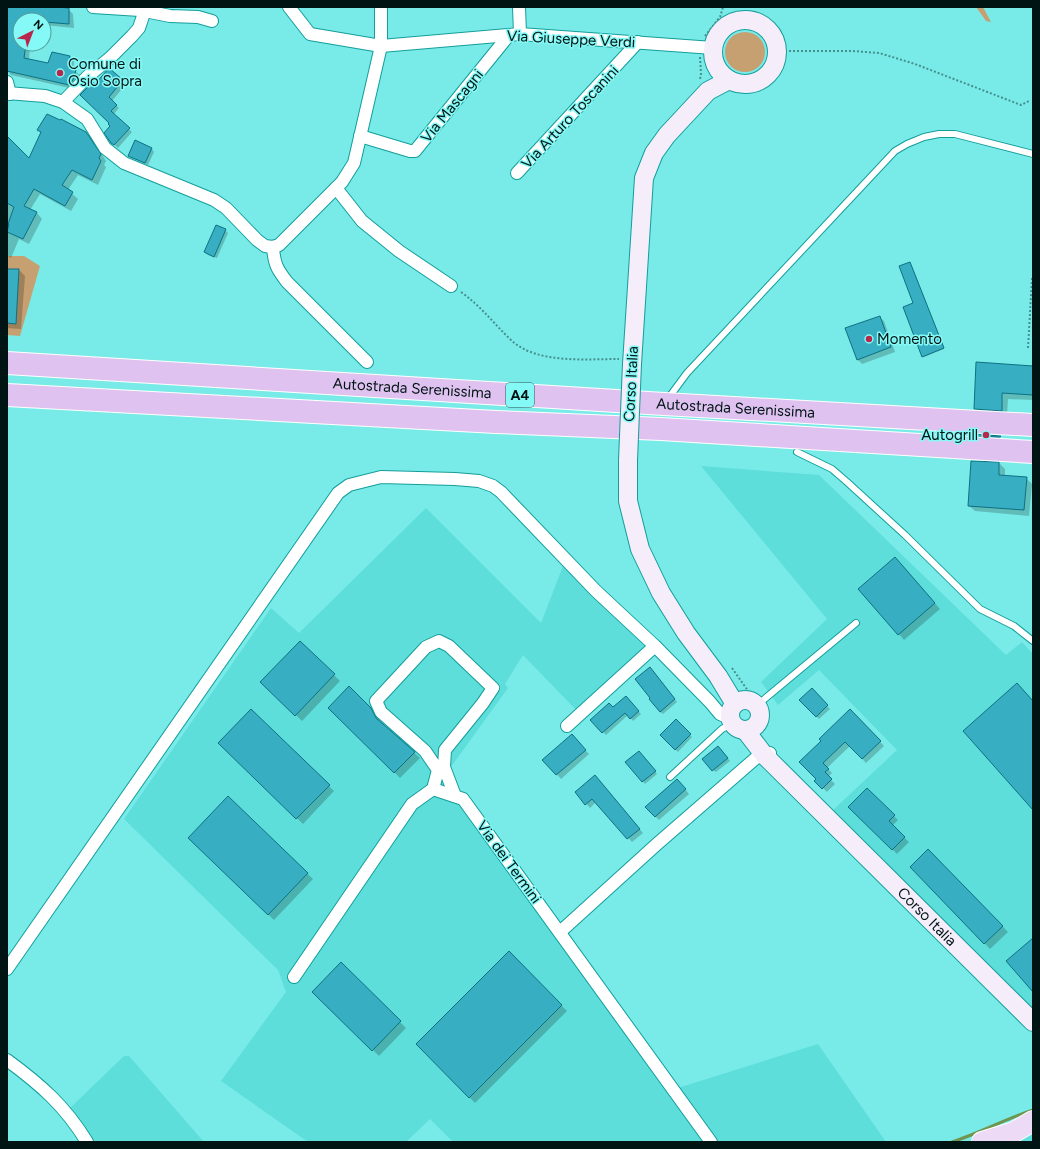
<svg xmlns="http://www.w3.org/2000/svg" width="1040" height="1149" font-family="Figtree,sans-serif">
<rect width="100%" height="100%" fill="#78ebe8"/>
<g fill="#5ededa">
<polygon points="701,466 819,475 1006,655 1022,642 1033,654 1033,1008 833,810 897,750 819,670 778,705 761,682 827,619"/>
<polygon points="426,508 541,623 563,566 649,646 578,712 523,655 505,684 508,688 451,767 460,802 706,1142 453,1142 430,1119 406,1142 308,1142 221,1081 286,992 278,970 124,819 271,608 299,633"/>
<polygon points="818,1044 886,1142 715,1142 678,1088"/>
<polygon points="124,1056 129,1056 204,1142 93,1142 69,1109"/>
<polygon points="1033,1133 1033,1142 997,1142 1014,1137"/>
</g>
<g fill="#c6a071">
<polygon points="976,7 983,7 991,22 986,21"/>
<circle cx="745" cy="52" r="20"/>
<polygon points="7,256 24,256 40,266 20,336 7,335"/>
</g>
<g fill="#0003">
<polygon points="7,7 45,7 68,9 73,14 74,28 44,25 44,20 20,20 20,44 30,44 29,60 49,64 69,57 74,61 73,70 80,75 78,85 74,89 11,75 7,70"/>
<polygon points="122,81 126,84 112,101 119,108 113,115 132,132 118,148 111,142 112,126 95,85"/>
<polygon points="38,129 85,132 92,139 106,161 104,165 106,167 98,185 78,175 68,190 78,199 71,211 40,194 30,210 37,213 42,219 29,244 19,239 11,258 7,255 7,138 29,160 42,133"/>
<polygon points="152,149 154,152 148,165 132,158 129,155"/>
<polygon points="225,230 228,233 217,258 208,255 205,252"/>
<polygon points="911,264 944,349 924,357 915,303"/>
<polygon points="7,270 19,270 25,276 21,329 7,328"/>
<polygon points="879,317 884,321 895,352 862,364 858,360"/>
<polygon points="1033,367 1033,400 1008,399 1007,416 980,414 975,409"/>
<polygon points="973,435 1000,437 1006,442 979,441"/>
<polygon points="972,462 999,463 1005,469 1005,476 1026,478 1032,484 1029,516 975,511 969,506"/>
<polygon points="901,564 940,609 904,640 899,634"/>
<polygon points="300,642 340,681 302,721 262,682"/>
<polygon points="653,671 677,702 663,714 660,712"/>
<polygon points="349,688 376,715 381,723 420,758 400,778 330,708"/>
<polygon points="812,689 830,709 819,719 800,700"/>
<polygon points="629,700 641,714 633,721 628,715 606,735 592,720"/>
<polygon points="251,710 334,791 303,824 219,743"/>
<polygon points="850,710 884,746 866,763 850,746 827,768 832,773 828,777 835,784 827,792 816,781 818,779 801,762"/>
<polygon points="676,721 692,737 678,752 661,735"/>
<polygon points="576,740 589,754 561,779 544,760"/>
<polygon points="721,749 730,761 716,772 713,770"/>
<polygon points="642,755 657,774 645,784 627,762"/>
<polygon points="595,776 643,833 632,842 596,802 590,808 576,792"/>
<polygon points="681,784 689,794 659,820 655,816"/>
<polygon points="867,789 898,820 892,826 909,842 897,854 850,807"/>
<polygon points="228,797 313,879 274,920 189,838"/>
<polygon points="928,850 1008,932 990,949 911,867"/>
<polygon points="509,953 567,1011 475,1103 417,1044"/>
<polygon points="341,964 406,1028 379,1056 314,992"/>
</g>
<g fill="none" stroke-linecap="round" stroke-linejoin="round">
<path stroke="#6f9650" stroke-width="3" d="M952,1142C980,1133 1005,1119 1033,1110"/>
</g>
<g fill="#38aec3" stroke="#0e7181">
<polygon points="7,7 55,7 69,8 69,24 44,22 44,20 20,19 20,44 26,44 24,58 48,63 52,52 70,56 68,67 76,70 73,80 69,85 7,71"/>
<polygon points="109,68 123,80 109,97 117,105 111,111 130,128 114,145 111,143 104,133 110,126 108,124 109,123 80,95 93,82 95,84"/>
<polygon points="47,114 60,120 61,119 86,132 101,154 99,158 101,161 92,180 72,170 62,185 73,192 65,206 34,189 24,206 37,212 23,239 7,232 9,224 8,224 14,207 7,203 7,136 29,158 41,132 37,130"/>
<polygon points="135,140 152,148 145,163 128,156"/>
<polygon points="216,225 226,229 214,257 204,252"/>
<polygon points="910,262 944,348 922,357 903,307 913,303 899,266"/>
<polygon points="7,269 19,269 16,324 7,323"/>
<polygon points="880,316 891,347 857,360 845,328"/>
<polygon points="976,362 1033,366 1033,395 1002,393 1002,411 974,409"/>
<polygon points="972,434 1001,436 1000,437 972,436"/>
<polygon points="971,461 999,462 999,475 1027,477 1024,510 968,506"/>
<polygon points="895,557 935,603 898,635 858,589"/>
<polygon points="300,641 335,674 295,716 260,682"/>
<polygon points="650,667 675,699 660,712 649,699 650,698 635,679"/>
<polygon points="1017,683 1033,701 1033,810 963,731"/>
<polygon points="349,686 371,708 376,718 415,752 394,773 328,708"/>
<polygon points="812,688 828,705 816,717 799,700"/>
<polygon points="626,696 639,711 630,719 625,713 602,733 590,720 609,703 613,707"/>
<polygon points="251,709 330,785 296,819 218,743"/>
<polygon points="850,709 881,741 862,759 845,742 823,763 829,769 825,772 832,779 822,789 814,781 816,779 799,762 821,741 819,739"/>
<polygon points="676,719 691,734 675,750 660,735"/>
<polygon points="572,734 586,750 556,775 542,760"/>
<polygon points="718,746 728,758 712,771 702,759"/>
<polygon points="639,751 656,771 642,782 625,762"/>
<polygon points="595,775 640,829 627,839 592,799 585,805 575,792"/>
<polygon points="677,779 686,789 655,817 645,807"/>
<polygon points="867,788 895,815 889,821 905,837 892,850 848,807"/>
<polygon points="228,796 308,873 268,915 188,838"/>
<polygon points="928,849 1003,926 984,944 910,867"/>
<polygon points="1033,938 1033,992 1006,961"/>
<polygon points="509,951 562,1005 469,1098 416,1044"/>
<polygon points="341,962 401,1021 372,1051 312,992"/>
</g>
<g fill="none" stroke-linecap="round" stroke-linejoin="round">
<g stroke="#139e9b" stroke-width="8">
<g id="lane">
<polyline points="667,400 687,373 895,151 907,144 924,137 939,134 955,134 1033,154"/>
<polyline points="797,452 832,469 847,482 905,535 980,609 1014,626 1033,641"/>
<polyline points="756,706 856,623"/>
<polyline points="670,777 722,729 733,723"/>
</g>
</g>
<g stroke="#139e9b" stroke-width="14">
<g id="street">
<polyline points="93,7 140,10 170,16 198,17 212,21"/>
<polyline points="289,7 310,34 381,46 520,34 713,48"/>
<polyline points="381,7 381,46 354,163 342,182 336,188 362,221 399,251 451,286"/>
<polyline points="519,7 520,34"/>
<polyline points="7,82 10,94"/>
<polyline points="7,93 45,96 63,102 87,119 105,148 124,163 214,200 226,208 257,240 265,246 273,247 279,245 336,188"/>
<polyline points="63,102 88,76 110,58 132,36 139,28 146,7"/>
<polyline points="360,136 410,151 415,151 509,35"/>
<polyline points="517,173 638,42"/>
<path d="M273,247C274,264 277,269 287,282L367,362"/>
<polyline points="567,726 655,646"/>
<polyline points="433,789 438,770 425,751 381,712 376,701 426,647 439,641 449,646 493,688 483,703 445,750 444,767 455,796"/>
<polyline points="560,932 657,844 756,758 765,756 770,753"/>
<polyline points="7,969 338,493 349,485 381,477 455,479 479,481 493,486 501,492 596,591 655,646 710,702 720,714 731,719"/>
<polyline points="294,977 412,804 433,789 463,799 711,1142"/>
<path d="M7,1060C41,1085 65,1106 87,1142"/>
</g>
</g>
<g stroke="#139e9b" stroke-width="20">
<g id="secondary">
<circle cx="745" cy="52" r="32"/>
<polyline points="632,364 644,178 654,153 667,135 708,91 729,80"/>
<polyline points="628,460 628,501 640,549 661,593 686,633 718,676 735,704"/>
<circle cx="745" cy="715" r="15"/>
<path id="s1" d="M745,730L765,756L1033,1022"/>
</g>
</g>
<g stroke="#fff" stroke-width="22">
<polyline id="primary" points="982,1142 1014,1132 1033,1121"/>
</g>
<g stroke="#fff" stroke-width="24">
<g id="highway">
<path id="s2" d="M7,363L664,404L1033,425"/>
<polyline points="7,395 496,422 661,429 1033,452"/>
</g>
</g>
<g stroke="#45908e" stroke-width="2" stroke-dasharray="2 2" stroke-linecap="butt">
<polyline points="705,36 720,17 723,7"/>
<polyline points="777,51 852,51 879,53 915,64 1021,105 1029,101"/>
<polyline points="700,57 701,74 700,79"/>
<path d="M461,292C482,307 494,324 512,341C538,364 585,359 619,359"/>
<polyline points="1028,348 1032,278"/>
<polyline points="732,668 746,688 754,698"/>
</g>
<use href="#lane" stroke="#fff" stroke-width="6"/>
<use href="#street" stroke="#fff" stroke-width="12"/>
<use href="#secondary" stroke="#f5edfa" stroke-width="18"/>
<use href="#primary" stroke="#ecdaf6" stroke-width="20"/>
<use href="#highway" stroke="#dfc2f0" stroke-width="22"/>
<g stroke="#139e9b" stroke-width="20" stroke-linecap="butt">
<polyline id="secondary-bridge" points="628,460 632,364"/>
</g>
<use href="#secondary-bridge" stroke="#f5edfa" stroke-width="18"/>
</g>
<g fill="#b8274b" stroke="#85f9f5" stroke-width="1.5">
<circle cx="60" cy="73" r="4"/>
<circle cx="869" cy="339" r="4"/>
<circle cx="986" cy="435" r="4"/>
</g>
<g text-anchor="middle" stroke-width="3" stroke-linejoin="round" paint-order="stroke">
<rect fill="#85f9f5" stroke="#285958" stroke-width="1" x="506" y="383" width="28" height="24" rx="3"/>
<g font-size="14" font-weight="bold" fill="#001414">
<text x="520" y="400">A4</text>
</g>
<g font-size="15" fill="#001414" stroke="#85f9f5">
<text transform="translate(571 39) rotate(3)" y="5">Via Giuseppe Verdi</text>
<text transform="translate(452 106) rotate(-51)" y="5">Via Mascagni</text>
<text transform="translate(570 117) rotate(-47)" y="5">Via Arturo Toscanini</text>
<text transform="translate(631 384) rotate(-87)" y="5">Corso Italia</text>
<text dy="5" stroke="none"><textPath href="#s2" startOffset="406">Autostrada Serenissima</textPath></text>
<text dy="5" stroke="none"><textPath href="#s2" startOffset="730">Autostrada Serenissima</textPath></text>
<text transform="translate(509 862) rotate(54)" y="5">Via dei Termini</text>
<text dy="5" stroke="none"><textPath href="#s1" startOffset="261">Corso Italia</textPath></text>
</g>
<g font-size="15" fill="#001414" stroke="#85f9f5" text-anchor="start">
<text x="68" y="69">Comune di<tspan x="68" dy="17">Osio Sopra</tspan></text>
<text x="877" y="344">Momento</text>
<text x="978" y="440" text-anchor="end">Autogrill</text>
</g>
</g>
<rect width="1040" height="1149" fill="none" stroke="#001414" stroke-width="16"/>
<g transform="translate(32 32) rotate(42)"><circle r="19" fill="#85f9f5" stroke="#509d9b"/>
<path d="M0-3L7 15L0 10L-7 15Z" fill="#b8274b"/>
<text y="-6" font-size="11" font-weight="bold" text-anchor="middle" fill="#001414">N</text>
</g>
</svg>
